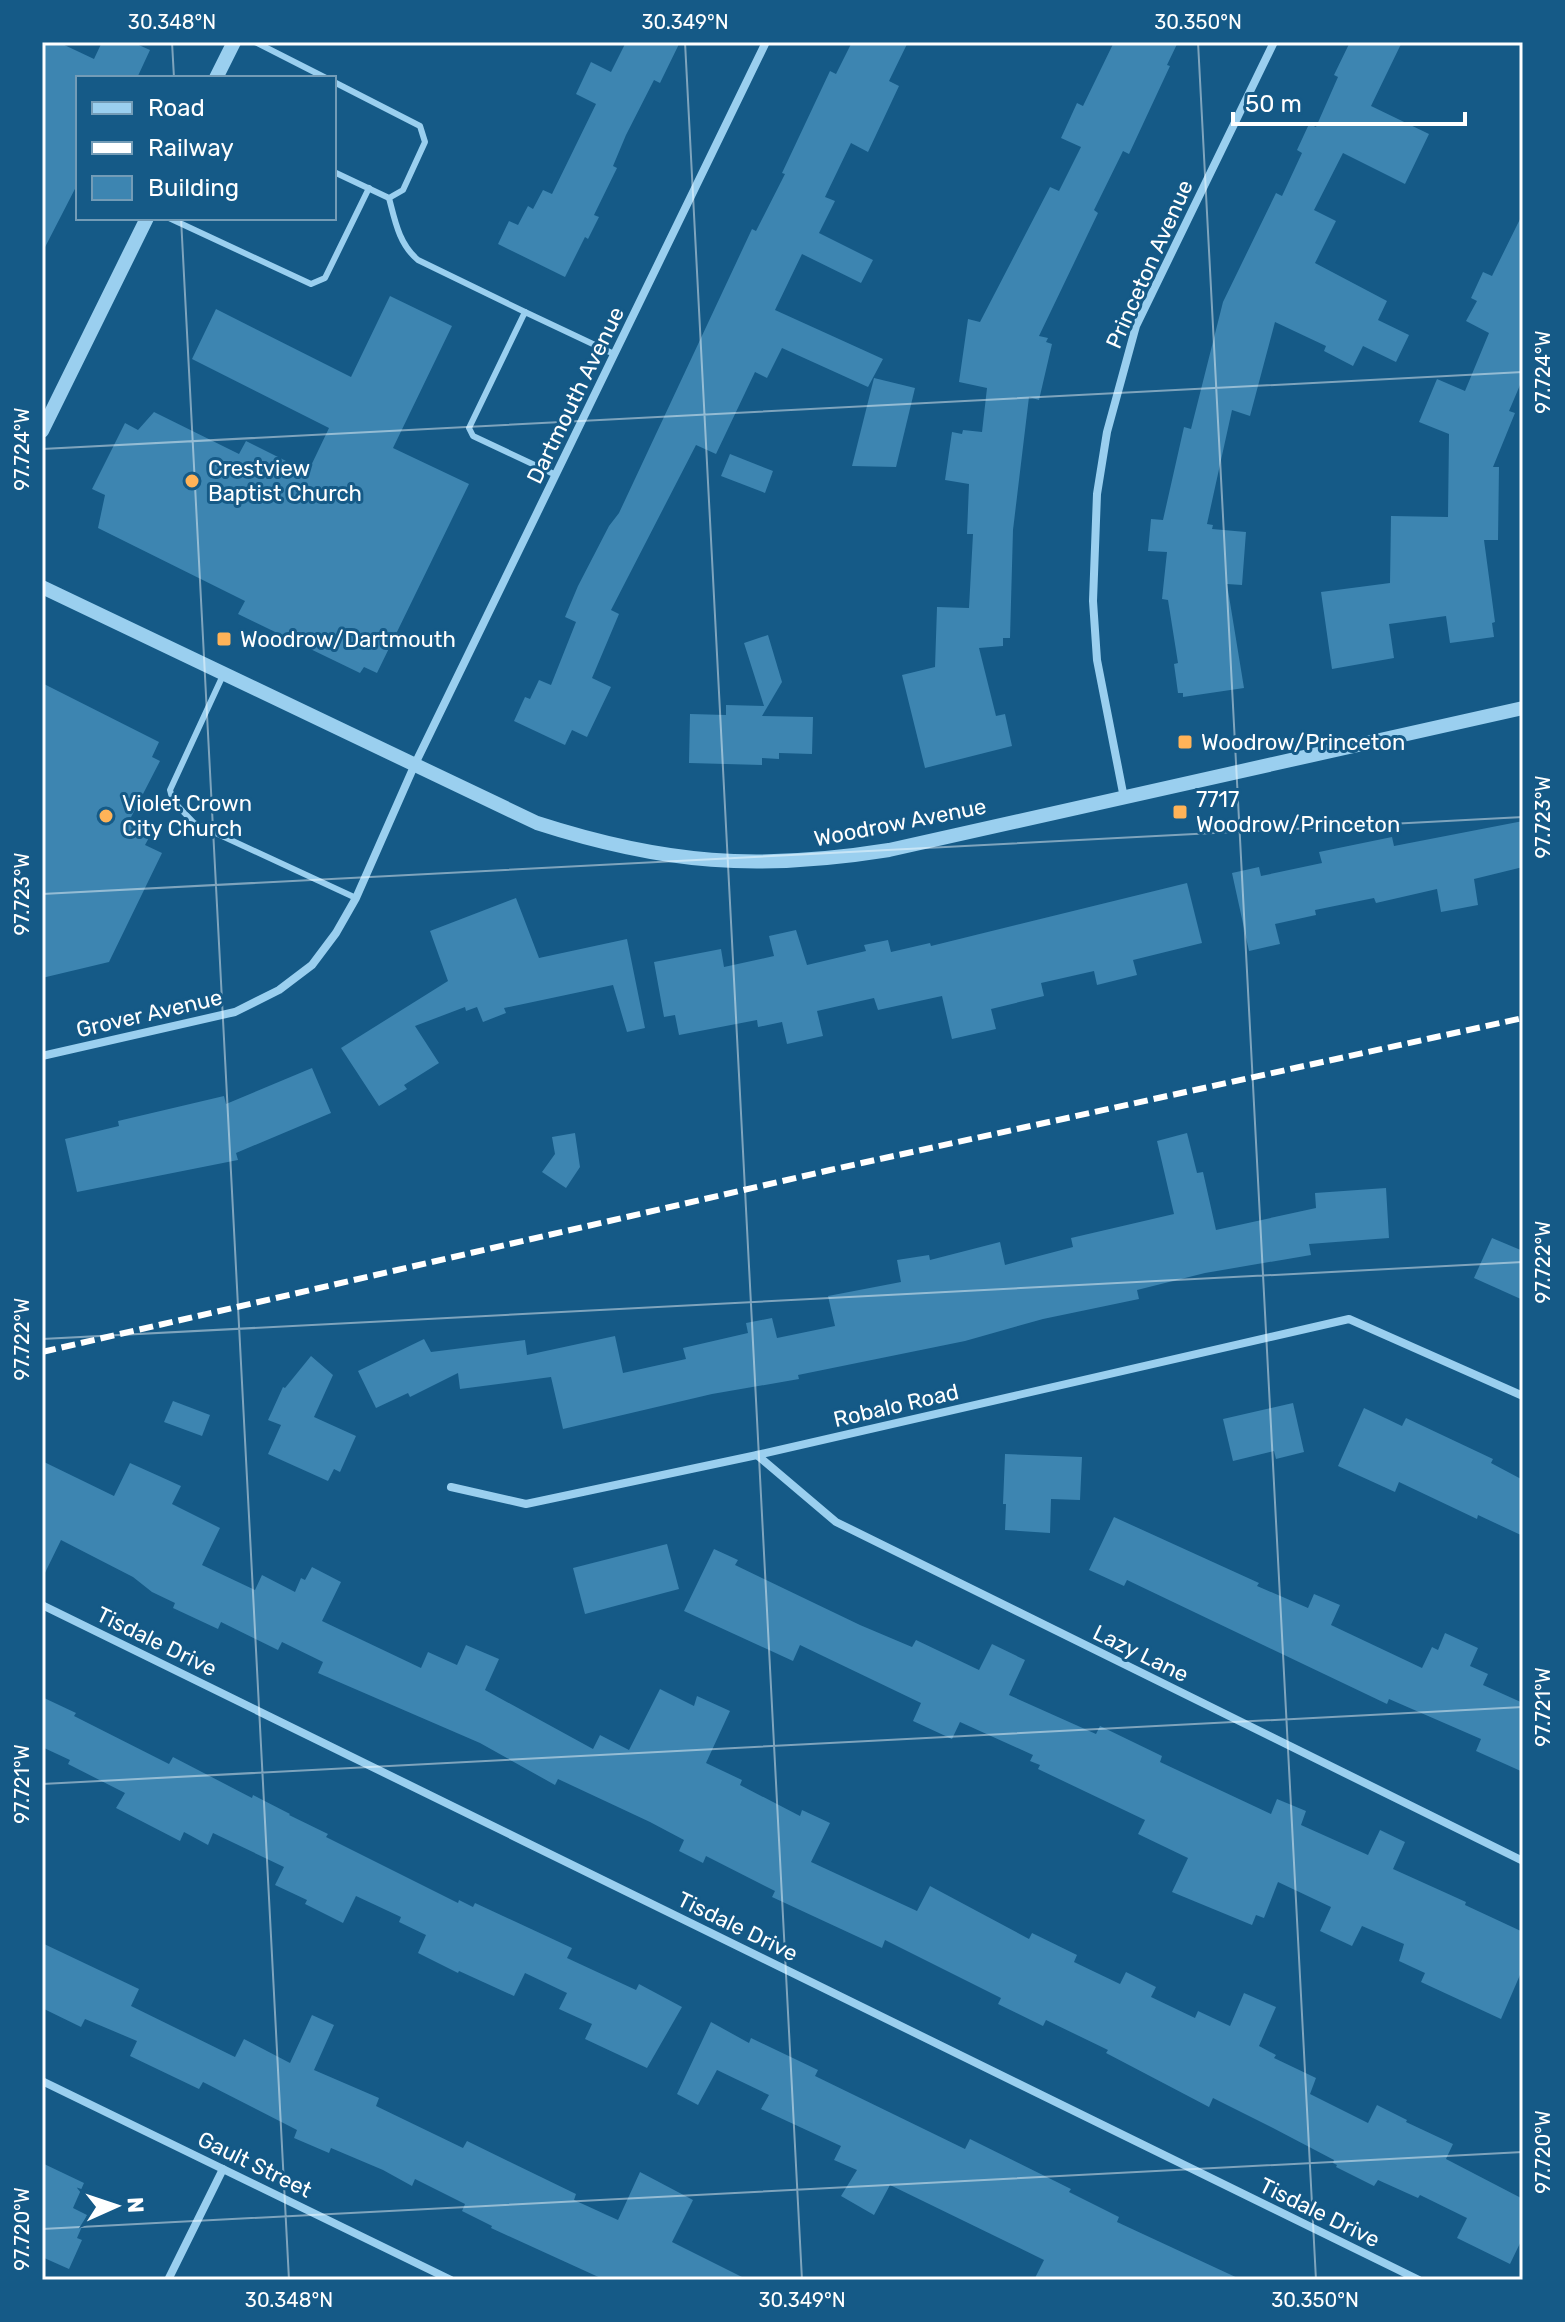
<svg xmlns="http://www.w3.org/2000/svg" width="1565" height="2322" font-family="Rubik,sans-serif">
<rect width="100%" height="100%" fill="#155a87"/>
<g fill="#3d85b1">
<polygon points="42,42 58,42 94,59 102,42 132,42 150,50 137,78 78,78 78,183 42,253"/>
<polygon points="626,42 680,42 660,83 654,80 626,135 613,166 617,168 594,215 599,217 588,239 585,237 565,277 498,244 509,221 518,225 528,206 533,209 543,190 552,194 596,104 576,94 591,62 611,72"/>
<polygon points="852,42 908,42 889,81 899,86 868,152 851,143 825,197 835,201 819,233 873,260 861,283 802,254 775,310 883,359 868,387 782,348 767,378 755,372 716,454 696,445 611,610 619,614 592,678 611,687 587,737 572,730 565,745 514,721 525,697 530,699 539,680 551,685 576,622 565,617 578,586 609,526 619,513 752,229 756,231 785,174 782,173 830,71 836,74"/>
<polygon points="1114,42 1178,42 1167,65 1170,66 1129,154 1123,151 1094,210 1098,213 1039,336 1048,338 1046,342 1052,344 1039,400 1029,397 1013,530 1010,638 1003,638 1003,646 979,648 996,716 1005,714 1012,746 925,768 902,675 935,667 937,607 969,608 973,534 967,534 969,484 945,480 952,432 962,434 963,430 982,432 987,388 959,382 968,319 980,322 1050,187 1059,191 1081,147 1061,138 1077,103 1083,106"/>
<polygon points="1350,42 1402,42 1371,106 1429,134 1405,184 1343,153 1314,210 1336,221 1315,263 1387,301 1378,320 1409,335 1396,362 1363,346 1353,366 1324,351 1326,346 1275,322 1250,416 1232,410 1207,524 1213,525 1212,529 1246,532 1242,585 1227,584 1244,688 1183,697 1183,693 1178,693 1174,664 1178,663 1168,600 1162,599 1167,552 1148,551 1151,519 1163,520 1184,427 1191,429 1223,302 1276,193 1282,196 1302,153 1297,150 1309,124 1316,127 1338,77 1334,75"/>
<polygon points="1523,213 1523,378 1509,411 1515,413 1493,467 1499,467 1498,540 1484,540 1495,622 1492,623 1494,637 1450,643 1446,616 1389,624 1394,658 1332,669 1321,592 1390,583 1391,516 1448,517 1449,434 1419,422 1437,379 1465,391 1489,333 1466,321 1477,301 1471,298 1483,272 1492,276"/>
<polygon points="390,296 452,326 393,448 469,484 377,673 364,667 360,673 238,614 245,601 98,528 105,495 92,489 125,423 138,430 154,412 239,454 246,441 308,472 329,428 192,359 216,309 351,377"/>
<polygon points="874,378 915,388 896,467 852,466"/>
<polygon points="730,454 773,471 765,493 721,476"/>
<polygon points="768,635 782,682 762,716 813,717 812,754 779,753 779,759 762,758 762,765 689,763 690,714 726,715 726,705 764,706 744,643"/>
<polygon points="42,683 159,742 152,757 160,761 128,823 151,834 145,845 162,853 109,962 42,978"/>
<polygon points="1523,821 1523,867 1474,879 1478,905 1441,912 1437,889 1376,903 1374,898 1315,910 1316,915 1275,924 1280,944 1249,951 1232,873 1259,867 1261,876 1322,863 1319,852 1392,837 1394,846"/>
<polygon points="1187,883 1202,943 1133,960 1137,975 1097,985 1094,971 1041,983 1044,996 991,1009 996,1029 952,1039 942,996 878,1010 874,998 817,1011 823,1036 787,1044 782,1022 758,1027 757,1020 679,1035 675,1015 664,1017 654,962 721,949 724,967 774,956 769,936 796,930 807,965 866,951 864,945 888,940 891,952 930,943 931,946"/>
<polygon points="516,898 539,958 627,939 645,1028 627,1032 613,985 504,1008 506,1013 483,1022 477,1007 466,1011 465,1007 415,1026 439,1063 404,1085 407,1089 379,1106 341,1048 448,981 430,931"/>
<polygon points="312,1068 331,1113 236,1153 238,1160 77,1192 65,1139 119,1126 118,1121 224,1096 226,1104"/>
<polygon points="575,1133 580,1167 566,1188 542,1172 555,1154 552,1137"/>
<polygon points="1187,1133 1197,1173 1203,1172 1216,1230 1316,1208 1315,1193 1386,1188 1389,1238 1309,1244 1311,1255 1205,1273 1137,1290 1139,1299 1043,1319 965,1341 798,1375 799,1379 712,1394 563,1429 551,1377 460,1389 458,1373 410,1397 408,1393 376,1408 358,1371 424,1339 431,1352 525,1340 527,1355 615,1336 623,1373 686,1359 683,1348 748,1333 746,1323 772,1318 777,1338 835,1326 828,1296 901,1282 897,1260 929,1255 930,1260 1000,1242 1005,1265 1073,1247 1071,1238 1174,1214 1157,1141"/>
<polygon points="1492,1238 1523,1251 1523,1300 1474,1278"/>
<polygon points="311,1356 333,1375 314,1417 356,1436 340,1472 334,1469 328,1481 268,1454 281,1425 268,1420 283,1387 285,1388"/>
<polygon points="173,1401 210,1415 202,1436 164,1422"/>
<polygon points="1293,1403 1304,1452 1276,1459 1274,1451 1233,1461 1223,1419"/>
<polygon points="1364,1408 1402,1426 1406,1418 1493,1459 1491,1463 1523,1480 1523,1536 1478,1515 1477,1519 1399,1482 1395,1492 1338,1466"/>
<polygon points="1005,1454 1082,1457 1080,1500 1051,1499 1050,1533 1005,1530 1006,1504 1003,1504"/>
<polygon points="42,1461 114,1496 130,1463 181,1486 172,1504 220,1528 202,1565 255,1590 262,1575 295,1592 301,1578 305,1580 312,1567 341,1582 322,1621 421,1668 428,1652 457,1665 466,1645 499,1659 485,1690 593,1749 600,1735 629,1750 660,1689 694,1706 697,1696 730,1711 706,1763 742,1780 740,1785 800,1816 802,1810 830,1823 811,1862 917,1911 930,1886 1029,1939 1032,1933 1077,1955 1074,1962 1120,1984 1126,1972 1156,1987 1151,1997 1195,2018 1198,2011 1230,2026 1244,1993 1276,2007 1259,2046 1276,2055 1274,2058 1316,2078 1310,2094 1368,2123 1377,2105 1407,2120 1406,2122 1453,2144 1446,2159 1523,2199 1523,2237 1510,2264 1457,2238 1467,2218 1420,2195 1418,2198 1378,2180 1374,2186 1336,2167 1337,2165 1333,2163 1334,2160 1273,2128 1213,2098 1209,2107 1106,2053 1108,2050 1046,2020 1043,2026 998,2004 1001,1998 885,1940 882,1948 772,1897 775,1891 706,1856 703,1863 679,1851 684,1840 650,1822 558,1779 555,1785 480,1743 318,1673 323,1662 282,1642 278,1650 221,1622 218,1629 173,1608 175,1603 152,1592 133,1577 61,1540 42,1579"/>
<polygon points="1114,1517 1259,1583 1257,1586 1308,1608 1314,1594 1340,1605 1331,1625 1422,1668 1432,1647 1438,1650 1445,1633 1478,1648 1470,1666 1488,1674 1483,1685 1523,1703 1523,1772 1476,1751 1481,1739 1389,1699 1387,1704 1127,1580 1124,1586 1089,1570"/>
<polygon points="667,1544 679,1589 585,1614 573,1568"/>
<polygon points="714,1549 738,1560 735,1565 860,1625 912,1647 916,1640 979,1670 992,1644 1025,1660 1009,1695 1096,1734 1100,1726 1162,1756 1160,1762 1271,1814 1277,1799 1306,1811 1301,1825 1368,1855 1380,1830 1405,1842 1393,1869 1466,1902 1465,1905 1523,1932 1523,1968 1501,2019 1421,1982 1425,1973 1399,1961 1404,1944 1362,1926 1352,1946 1320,1931 1331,1907 1278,1882 1264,1918 1256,1915 1252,1925 1172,1892 1188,1858 1138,1834 1145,1820 1038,1769 1040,1765 1030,1761 1033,1755 960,1722 952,1739 913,1721 921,1703 800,1645 793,1661 684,1611"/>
<polygon points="42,1697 76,1713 74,1716 169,1764 173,1757 252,1798 253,1795 290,1814 289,1815 328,1834 326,1837 458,1903 459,1900 473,1907 475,1903 572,1948 567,1958 636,1990 639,1984 682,2007 647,2068 585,2039 592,2024 559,2009 567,1993 525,1973 514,1996 459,1971 458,1973 418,1953 426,1935 399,1922 401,1917 356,1896 343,1923 305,1904 307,1900 275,1885 284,1867 213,1833 208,1845 184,1832 180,1841 116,1808 125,1793 68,1764 70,1760 42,1747"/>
<polygon points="42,1943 139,1989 131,2006 235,2057 244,2039 290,2063 312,2015 334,2025 314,2070 379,2098 376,2106 463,2148 467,2141 576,2194 574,2200 618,2220 640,2172 693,2200 672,2242 748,2280 605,2280 491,2228 492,2226 462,2211 465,2204 415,2179 412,2186 383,2170 331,2148 329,2153 294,2138 297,2130 203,2082 199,2089 130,2056 137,2041 85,2019 81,2027 42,2008"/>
<polygon points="711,2022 749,2043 751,2038 818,2070 815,2076 965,2149 970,2139 1071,2189 1069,2192 1119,2217 1117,2222 1242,2280 1034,2280 1044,2260 890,2185 874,2215 841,2196 857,2170 834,2160 841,2146 761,2109 769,2095 717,2070 698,2105 677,2094"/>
<polygon points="42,2163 84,2183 73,2208 87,2215 77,2238 82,2240 69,2269 42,2257"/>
</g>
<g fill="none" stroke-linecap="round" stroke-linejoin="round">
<g stroke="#9acfef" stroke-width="6">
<polyline points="255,42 326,78"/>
<polyline points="334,82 420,126 425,142 403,190 389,198 334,172"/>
<path d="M389,198C395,221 399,244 418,260L525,312"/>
<polyline points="169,218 311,284 325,278 369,188"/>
<polyline points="556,475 473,436 469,428 525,312 614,354"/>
<polyline points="224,673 170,790 173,801 194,823 356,898"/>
</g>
<g stroke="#9acfef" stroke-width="8">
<polyline points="1124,798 1097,660 1093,601 1097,494 1107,432 1136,326 1274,42"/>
<polyline points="42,1056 235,1012 279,990 312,965 336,933 356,898 415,764 766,42"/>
<polyline points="757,1455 836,1522 1523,1861"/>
<polyline points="451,1487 526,1504 757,1455 1349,1319 1523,1396"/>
<polyline points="42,1605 1419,2280"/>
<polyline points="42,2081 451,2280"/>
<polyline points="168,2280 223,2169"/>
</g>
<g stroke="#9acfef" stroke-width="14">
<polyline points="216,78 234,42"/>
<polyline points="42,431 147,218"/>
<path d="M42,587L537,823C664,864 758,871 889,850L1523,708"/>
</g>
<polyline stroke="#fff" stroke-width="6" stroke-dasharray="14 6" stroke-linecap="butt" points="42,1352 830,1170 1523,1018"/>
</g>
<path fill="none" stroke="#fff" stroke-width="2" stroke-opacity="0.45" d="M172,42L174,78M685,42L802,2280M1198,42L1316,2280M181,218L289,2280M42,449L1523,372M42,894L1523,817M42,1339L1523,1262M42,1784L1523,1707M42,2229L1523,2152"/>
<g fill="#ffb358" stroke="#155a87" stroke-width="3">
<circle cx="192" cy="481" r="8"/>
<rect x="216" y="631" width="16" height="16" rx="4"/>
<rect x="1177" y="734" width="16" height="16" rx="4"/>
<rect x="1172" y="804" width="16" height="16" rx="4"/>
<circle cx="106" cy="816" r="8"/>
</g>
<g text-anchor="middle" stroke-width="6" stroke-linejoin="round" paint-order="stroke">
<g font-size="22" fill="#fff" stroke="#155a87">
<text transform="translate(1149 264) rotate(-66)" y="8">Princeton Avenue</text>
<text transform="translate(575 395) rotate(-64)" y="8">Dartmouth Avenue</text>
<text transform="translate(900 822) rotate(-11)" y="8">Woodrow Avenue</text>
<text transform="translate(149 1013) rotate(-13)" y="8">Grover Avenue</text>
<text transform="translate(896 1405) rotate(-13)" y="8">Robalo Road</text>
<text transform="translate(157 1641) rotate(26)" y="8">Tisdale Drive</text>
<text transform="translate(1141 1653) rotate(26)" y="8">Lazy Lane</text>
<text transform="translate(738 1926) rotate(26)" y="8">Tisdale Drive</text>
<text transform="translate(255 2164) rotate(26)" y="8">Gault Street</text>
<text transform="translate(1320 2212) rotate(26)" y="8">Tisdale Drive</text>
</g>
<g font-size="22" fill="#fff" stroke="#155a87" text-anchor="start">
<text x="208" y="476">Crestview<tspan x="208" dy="25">Baptist Church</tspan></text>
<text x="240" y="647">Woodrow/Dartmouth</text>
<text x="1201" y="750">Woodrow/Princeton</text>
<text x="1196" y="807">7717<tspan x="1196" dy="25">Woodrow/Princeton</tspan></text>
<text x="122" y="811">Violet Crown<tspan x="122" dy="25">City Church</tspan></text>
</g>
</g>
<rect width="1565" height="2322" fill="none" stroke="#155a87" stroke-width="88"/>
<rect x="76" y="76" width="260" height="144" fill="#155a87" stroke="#739cb7" stroke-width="2"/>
<rect x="92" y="102" width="40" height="12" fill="#9acfef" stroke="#739cb7" stroke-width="2"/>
<text x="148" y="116" font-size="24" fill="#ffffff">Road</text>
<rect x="92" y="142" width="40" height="12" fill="#ffffff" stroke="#739cb7" stroke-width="2"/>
<text x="148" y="156" font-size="24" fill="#ffffff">Railway</text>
<rect x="92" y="176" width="40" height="24" fill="#3d85b1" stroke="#739cb7" stroke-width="2"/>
<text x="148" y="196" font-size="24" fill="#ffffff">Building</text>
<g transform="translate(116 2206) rotate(87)" stroke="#155a87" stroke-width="6" paint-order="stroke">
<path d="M0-6L14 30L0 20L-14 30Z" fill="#ffffff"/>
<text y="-12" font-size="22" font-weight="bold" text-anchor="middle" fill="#ffffff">N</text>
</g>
<path d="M1233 112v12h232v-12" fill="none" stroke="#ffffff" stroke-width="4"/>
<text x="1245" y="112" font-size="24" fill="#ffffff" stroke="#155a87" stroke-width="6" paint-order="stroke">50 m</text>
<rect x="44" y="44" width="1477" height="2234" fill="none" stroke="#fff" stroke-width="3"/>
<g font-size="20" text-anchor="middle" fill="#fff">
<text x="172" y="29">30.348°N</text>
<text x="685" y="29">30.349°N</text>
<text x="1198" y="29">30.350°N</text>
<text transform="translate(1543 372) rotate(-90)" y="7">97.724°W</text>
<text transform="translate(22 449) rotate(-90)" y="7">97.724°W</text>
<text transform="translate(1543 817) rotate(-90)" y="7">97.723°W</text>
<text transform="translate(22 894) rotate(-90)" y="7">97.723°W</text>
<text transform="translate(1543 1262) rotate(-90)" y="7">97.722°W</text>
<text transform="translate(22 1339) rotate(-90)" y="7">97.722°W</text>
<text transform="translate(1543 1707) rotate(-90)" y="7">97.721°W</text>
<text transform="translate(22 1784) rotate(-90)" y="7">97.721°W</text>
<text transform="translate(1543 2152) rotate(-90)" y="7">97.720°W</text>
<text transform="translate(22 2229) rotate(-90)" y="7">97.720°W</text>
<text x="289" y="2307">30.348°N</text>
<text x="802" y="2307">30.349°N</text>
<text x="1315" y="2307">30.350°N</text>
</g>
</svg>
